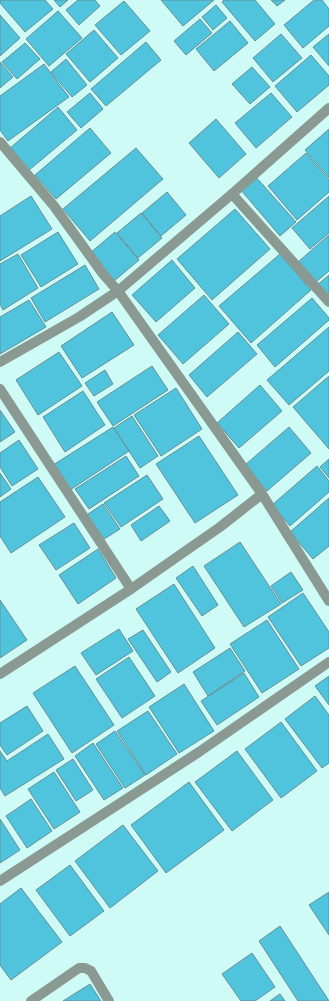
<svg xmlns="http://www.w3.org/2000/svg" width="329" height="1001" font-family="'Open Sans',sans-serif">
<rect width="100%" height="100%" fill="#cefbf5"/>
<g fill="#50c4dc" stroke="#668f98">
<polygon points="0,0 45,0 53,9 25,32 0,3"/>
<polygon points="54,0 68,0 60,7"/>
<polygon points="78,0 95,0 100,6 79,25 66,10"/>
<polygon points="161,0 214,0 183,26"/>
<polygon points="224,0 255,0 275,24 255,41 222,2"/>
<polygon points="271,0 285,0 277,6"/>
<polygon points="314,0 322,0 329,9 329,26 303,48 284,25"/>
<polygon points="124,1 150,31 121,55 95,25"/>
<polygon points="216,5 227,18 213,30 202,17"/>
<polygon points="58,11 82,38 49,66 26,39"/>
<polygon points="0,15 20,38 0,56"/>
<polygon points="200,19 212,33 186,55 174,41"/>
<polygon points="230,21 248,43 214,71 196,49"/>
<polygon points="94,30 118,58 90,82 66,54"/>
<polygon points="281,34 302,58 273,82 253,58"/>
<polygon points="329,34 329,66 313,47"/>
<polygon points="146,42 161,60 106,106 91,89"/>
<polygon points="25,43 40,59 17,79 2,62"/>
<polygon points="311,55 329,76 329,85 297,112 275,86"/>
<polygon points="66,59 87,85 72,97 51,72"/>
<polygon points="0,62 13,77 0,88"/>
<polygon points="44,64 69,97 8,141 0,130 0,96"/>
<polygon points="252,67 270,87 250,104 232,84"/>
<polygon points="90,93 103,109 81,128 67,112"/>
<polygon points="271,93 292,117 256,148 235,123"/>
<polygon points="58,107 77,130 28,171 9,149"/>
<polygon points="216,119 246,154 219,178 189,143"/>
<polygon points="90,128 111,153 56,199 35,175"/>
<polygon points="329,129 329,178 305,150"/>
<polygon points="136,148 163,179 90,241 63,209"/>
<polygon points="306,153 329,180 329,192 297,220 268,186"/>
<polygon points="255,176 296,222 280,236 240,189"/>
<polygon points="167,192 186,215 161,236 142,213"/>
<polygon points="31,196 52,229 0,261 0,216"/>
<polygon points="329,196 329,233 310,249 292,228"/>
<polygon points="235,209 270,249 212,300 177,259"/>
<polygon points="141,213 162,238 138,258 117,233"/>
<polygon points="58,232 78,264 41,287 21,255"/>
<polygon points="115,232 139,260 114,281 90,253"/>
<polygon points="329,235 329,271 316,282 298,262"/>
<polygon points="18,254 38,288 3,310 0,304 0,264"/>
<polygon points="280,254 311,290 251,343 219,306"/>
<polygon points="172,260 195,288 156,322 132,295"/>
<polygon points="85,265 99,289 45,322 31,298"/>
<polygon points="329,275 329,301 316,286"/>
<polygon points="204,295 229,324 183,364 158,335"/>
<polygon points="312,298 329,318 329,320 275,367 257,345"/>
<polygon points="29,300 46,327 0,354 0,317"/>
<polygon points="112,312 134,345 82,378 61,346"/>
<polygon points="329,327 329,371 289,405 267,380"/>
<polygon points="238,332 257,354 207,397 189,375"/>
<polygon points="59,352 82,386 38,415 16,380"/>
<polygon points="152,366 168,390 113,426 97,402"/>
<polygon points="105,370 113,384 94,396 85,383"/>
<polygon points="329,376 329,449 293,407"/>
<polygon points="260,385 282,411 239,448 217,423"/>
<polygon points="176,388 202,429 161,456 134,415"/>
<polygon points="83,391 105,425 65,452 43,417"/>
<polygon points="0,410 15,432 0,442"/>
<polygon points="132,416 158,456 140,468 114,428"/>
<polygon points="113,427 129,451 70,490 53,465"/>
<polygon points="289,427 311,453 267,491 245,465"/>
<polygon points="199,436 238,495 195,523 156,464"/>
<polygon points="19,440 38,469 12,486 0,467 0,453"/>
<polygon points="126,456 139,476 89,509 75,489"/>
<polygon points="329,459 329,478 320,467"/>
<polygon points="317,466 329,481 329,492 290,526 272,505"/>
<polygon points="0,473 11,489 0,497"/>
<polygon points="147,475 163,499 121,527 104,503"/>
<polygon points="38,477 65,517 11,553 0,536 0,502"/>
<polygon points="329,498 329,546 313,559 290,532"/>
<polygon points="103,504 120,529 101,541 85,516"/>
<polygon points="159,506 170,521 141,541 131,525"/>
<polygon points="74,523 90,548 56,570 39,545"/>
<polygon points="240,542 281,604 244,627 204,566"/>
<polygon points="98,549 116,578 78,604 59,575"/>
<polygon points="193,566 218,605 202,616 176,578"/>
<polygon points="291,572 303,590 282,603 271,586"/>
<polygon points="174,584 215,648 178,673 136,609"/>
<polygon points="303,593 329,632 329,648 301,666 268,617"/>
<polygon points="0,600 27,640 0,658"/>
<polygon points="267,620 299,669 262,693 230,644"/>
<polygon points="119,629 133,651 96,675 81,653"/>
<polygon points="143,630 171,672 157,682 128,639"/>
<polygon points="230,648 245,671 208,696 193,672"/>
<polygon points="129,657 155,696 122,718 96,679"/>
<polygon points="75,666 114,725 72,753 33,693"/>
<polygon points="244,673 259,697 217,725 201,701"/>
<polygon points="329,676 329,705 315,686"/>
<polygon points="184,684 214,731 179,753 149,707"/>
<polygon points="315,696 329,715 329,763 322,768 285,719"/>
<polygon points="27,706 43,731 7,755 0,745 0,723"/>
<polygon points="148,711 177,754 146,775 117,731"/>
<polygon points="281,722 317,771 281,798 245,749"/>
<polygon points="115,731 145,775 125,788 96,744"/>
<polygon points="48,734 64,759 5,796 0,788 0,751 7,761"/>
<polygon points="93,743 123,788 104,800 75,756"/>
<polygon points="237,751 273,800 232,831 195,782"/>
<polygon points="73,759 93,790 76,801 56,770"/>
<polygon points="54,772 80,812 54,829 28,789"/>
<polygon points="189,782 224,830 166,873 131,825"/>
<polygon points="31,799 52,831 27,848 6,816"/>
<polygon points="0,819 20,850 0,863"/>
<polygon points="123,825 158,871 110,908 75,861"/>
<polygon points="70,865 104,911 70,936 36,890"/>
<polygon points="21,888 62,942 11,980 0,965 0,904"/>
<polygon points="329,892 329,935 309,905"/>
<polygon points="280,926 329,1001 298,1001 259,941"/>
<polygon points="252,953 275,987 255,1001 241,1001 222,974"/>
<polygon points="90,984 101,1001 63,1001"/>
<polygon points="280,994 285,1001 270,1001"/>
</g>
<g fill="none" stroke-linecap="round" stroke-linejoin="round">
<g stroke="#8a9991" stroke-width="10">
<polyline points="0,142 54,206 103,274 118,291 262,494 329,601"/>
<polyline points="232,194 329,302"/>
<polyline points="0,362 79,317 118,291 232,194 329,108"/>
<polyline points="0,389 131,589"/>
<polyline points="0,674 131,589 220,527 262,494"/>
<polyline points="0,881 199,752 329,662"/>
<polyline points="31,1001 79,968 85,968 91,971 109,1001"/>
</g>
</g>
</svg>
